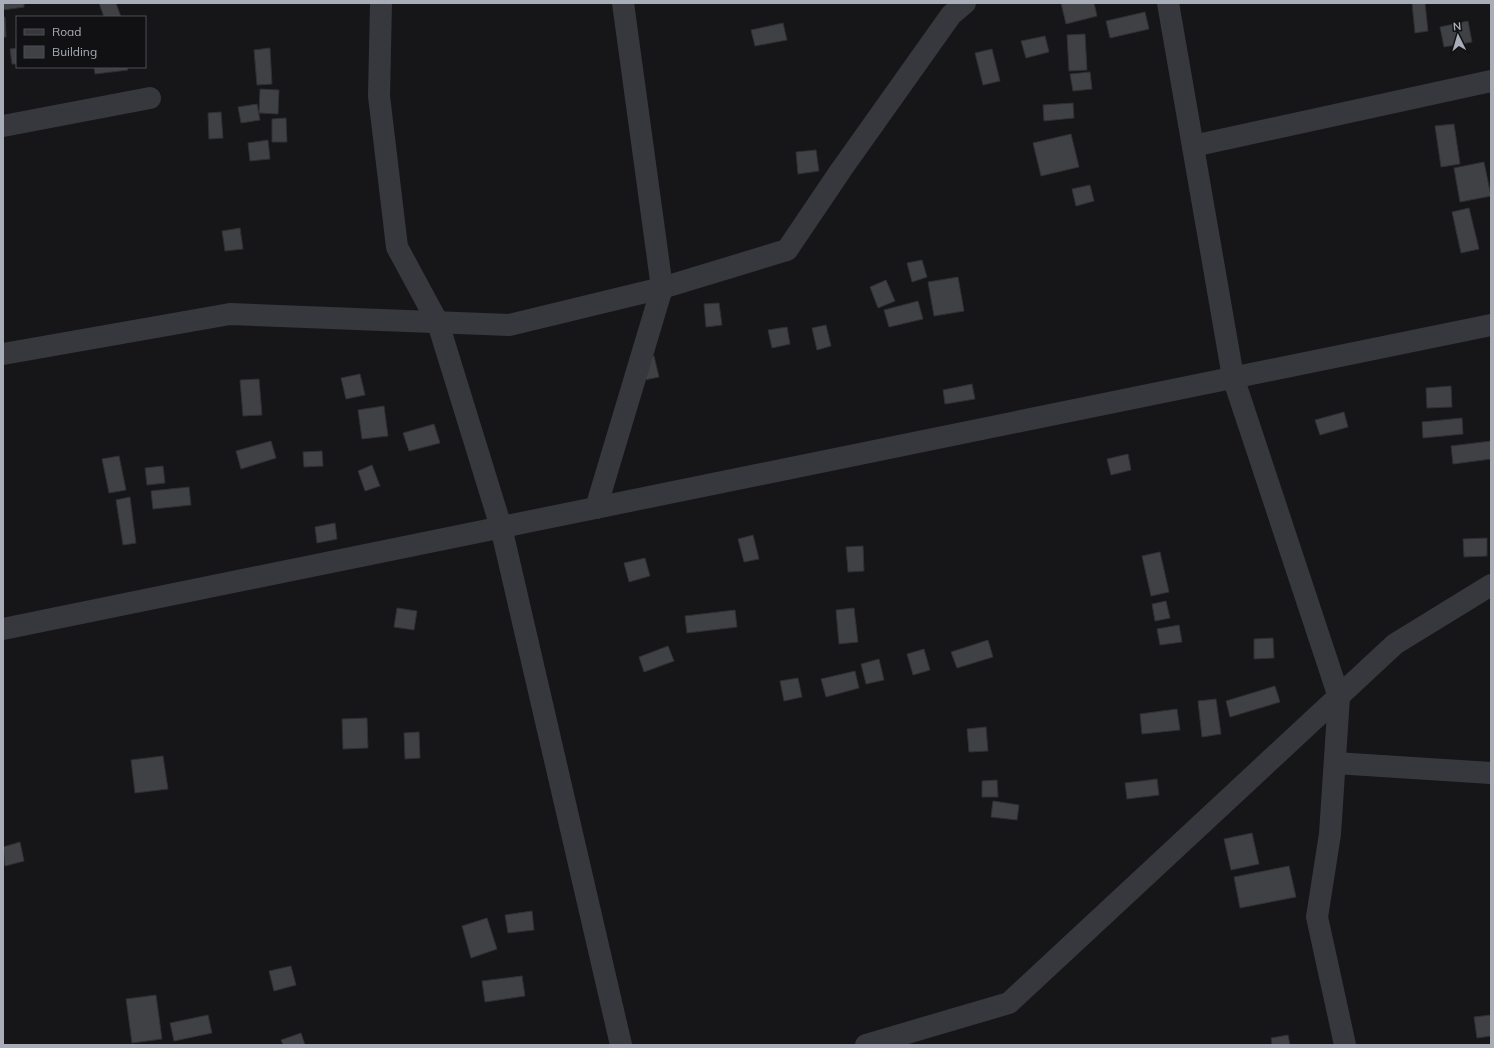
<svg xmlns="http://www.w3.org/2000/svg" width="1494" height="1048" font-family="Mulish,sans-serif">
<rect width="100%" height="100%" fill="#161618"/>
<g fill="#404145" stroke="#303034">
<polygon points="3,3 24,3 24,7 3,10"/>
<polygon points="99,3 116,3 121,17 104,17"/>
<polygon points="1061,3 1094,3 1097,16 1066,24"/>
<polygon points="1412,3 1425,3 1428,31 1415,33"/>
<polygon points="1145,12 1149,29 1110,38 1106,21"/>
<polygon points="3,17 5,17 6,37 3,37"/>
<polygon points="1468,21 1472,42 1444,47 1440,27"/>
<polygon points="783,23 787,40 755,46 751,30"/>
<polygon points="1085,34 1087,70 1069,71 1067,35"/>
<polygon points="1045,36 1049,52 1026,58 1021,41"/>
<polygon points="17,48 17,64 12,64 10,49"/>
<polygon points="270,48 272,84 257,85 254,50"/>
<polygon points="992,49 1000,81 983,85 975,53"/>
<polygon points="94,67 127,67 128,70 95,74"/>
<polygon points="1090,72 1092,89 1073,91 1070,74"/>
<polygon points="260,89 279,90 278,114 259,113"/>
<polygon points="1073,103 1074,118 1044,121 1043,105"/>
<polygon points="257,104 260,120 241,123 238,107"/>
<polygon points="221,112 223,138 209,139 208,113"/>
<polygon points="286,118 287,142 272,142 272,119"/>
<polygon points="1454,124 1460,164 1441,167 1435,126"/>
<polygon points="1071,134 1079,167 1041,176 1033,143"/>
<polygon points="268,140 270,159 250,161 248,143"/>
<polygon points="816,150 819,171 798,174 796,152"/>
<polygon points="1484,162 1491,196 1460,202 1454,168"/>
<polygon points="1090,185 1094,201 1076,206 1072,189"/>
<polygon points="1469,208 1479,249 1461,253 1452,212"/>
<polygon points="240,228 243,249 225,251 222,231"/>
<polygon points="922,260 927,277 912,282 907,263"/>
<polygon points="958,277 964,311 934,316 928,282"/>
<polygon points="886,280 895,301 878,308 870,287"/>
<polygon points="918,301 923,319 889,327 884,310"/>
<polygon points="719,303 722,325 706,327 704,304"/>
<polygon points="826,325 831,346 817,350 812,328"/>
<polygon points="787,327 790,344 772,348 768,330"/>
<polygon points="654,356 659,377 640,381 636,360"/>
<polygon points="360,374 365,395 346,399 341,378"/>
<polygon points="259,379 262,415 243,416 240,380"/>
<polygon points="972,384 975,399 945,404 943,390"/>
<polygon points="1451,386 1452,407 1427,408 1426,388"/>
<polygon points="384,406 388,436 362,439 358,410"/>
<polygon points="1344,412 1348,427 1320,435 1315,420"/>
<polygon points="1462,418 1463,434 1423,438 1422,422"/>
<polygon points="434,424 440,443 409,451 403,433"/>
<polygon points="271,441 276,458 241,469 236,451"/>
<polygon points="1491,441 1491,459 1453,464 1451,446"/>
<polygon points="322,451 323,466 304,467 303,452"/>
<polygon points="1128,454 1131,470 1111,475 1107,459"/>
<polygon points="119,456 126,490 109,493 102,459"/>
<polygon points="372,465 380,486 365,491 358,471"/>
<polygon points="163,466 165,483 147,485 145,468"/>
<polygon points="189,487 191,505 153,509 151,491"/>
<polygon points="130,497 136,543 123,545 116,500"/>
<polygon points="335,523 337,539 317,543 315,527"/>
<polygon points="753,535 759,559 744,562 738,539"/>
<polygon points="1487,538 1487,556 1464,557 1463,539"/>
<polygon points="863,546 864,571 848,572 846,547"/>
<polygon points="1160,552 1169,592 1151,596 1142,556"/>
<polygon points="645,558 650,576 629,582 624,563"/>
<polygon points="1166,601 1170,618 1155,621 1152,604"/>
<polygon points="397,608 417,611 414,630 394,627"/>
<polygon points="854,608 858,642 839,644 836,610"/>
<polygon points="735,610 737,627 687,633 685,616"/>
<polygon points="1179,625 1182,642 1160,645 1157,629"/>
<polygon points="1273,638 1274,658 1254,659 1254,639"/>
<polygon points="988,640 993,657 957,668 951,652"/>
<polygon points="668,646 674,661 644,672 639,657"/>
<polygon points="924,649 930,670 913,675 907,654"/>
<polygon points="879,659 884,680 866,684 861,664"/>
<polygon points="855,671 859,688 826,697 821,679"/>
<polygon points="798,678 802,697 784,701 780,681"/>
<polygon points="1275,686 1280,702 1230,717 1226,701"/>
<polygon points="1216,699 1221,734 1202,737 1198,701"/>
<polygon points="1177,709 1180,730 1142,734 1140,714"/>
<polygon points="367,718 368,748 343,749 342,719"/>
<polygon points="986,727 988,751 969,752 967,729"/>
<polygon points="419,732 420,758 405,759 404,733"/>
<polygon points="163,756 168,789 135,793 131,760"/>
<polygon points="1157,779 1159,795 1127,799 1125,783"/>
<polygon points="997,780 998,797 982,797 982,781"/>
<polygon points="993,801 1019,805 1017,820 991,817"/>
<polygon points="1252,833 1259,864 1231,870 1224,839"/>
<polygon points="20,842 24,861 5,866 3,847"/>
<polygon points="1289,866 1296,897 1240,908 1234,877"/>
<polygon points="532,911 534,930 508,933 505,915"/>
<polygon points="487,918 497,949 471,958 462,926"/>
<polygon points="291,966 296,985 274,991 269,971"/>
<polygon points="522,976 525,996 485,1002 482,981"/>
<polygon points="156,995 162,1039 132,1043 126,999"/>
<polygon points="208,1015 212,1033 174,1041 170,1023"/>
<polygon points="1491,1015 1491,1036 1477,1038 1474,1017"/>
<polygon points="301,1033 305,1045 283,1045 281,1040"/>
<polygon points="1288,1035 1290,1045 1272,1045 1271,1038"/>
</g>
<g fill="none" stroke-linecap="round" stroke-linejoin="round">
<g stroke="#37383d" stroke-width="22">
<polyline points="381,3 379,96 397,247 438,323 501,527 621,1045"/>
<polyline points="1168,3 1233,377 1339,697 1330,834 1317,917 1345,1045"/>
<polyline points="3,126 150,98"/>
<polyline points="1193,146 1491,81"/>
<polyline points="3,354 230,314 509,325 662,288 787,250 841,170 951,15 965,3"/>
<polyline points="596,508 662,288 623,3"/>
<polyline points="3,629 1491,325"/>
<polyline points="1335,763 1491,773"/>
<polyline points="866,1045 1009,1003 1395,644 1491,585"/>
</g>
</g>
<rect width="1494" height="1048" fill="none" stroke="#a8adb8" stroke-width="8"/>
<rect x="16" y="16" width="130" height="52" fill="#111113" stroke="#4d4f55"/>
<rect x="24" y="29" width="20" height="6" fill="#37383d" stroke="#4d4f55"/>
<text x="52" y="36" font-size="12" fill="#a8adb8">Road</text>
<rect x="24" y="46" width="20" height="12" fill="#404145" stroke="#4d4f55"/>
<text x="52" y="56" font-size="12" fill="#a8adb8">Building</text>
<g transform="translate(1458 36) rotate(355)" stroke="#111113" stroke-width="3" paint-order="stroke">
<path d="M0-3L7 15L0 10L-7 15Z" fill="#a8adb8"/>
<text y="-6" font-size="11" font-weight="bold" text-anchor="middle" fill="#a8adb8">N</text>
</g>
</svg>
